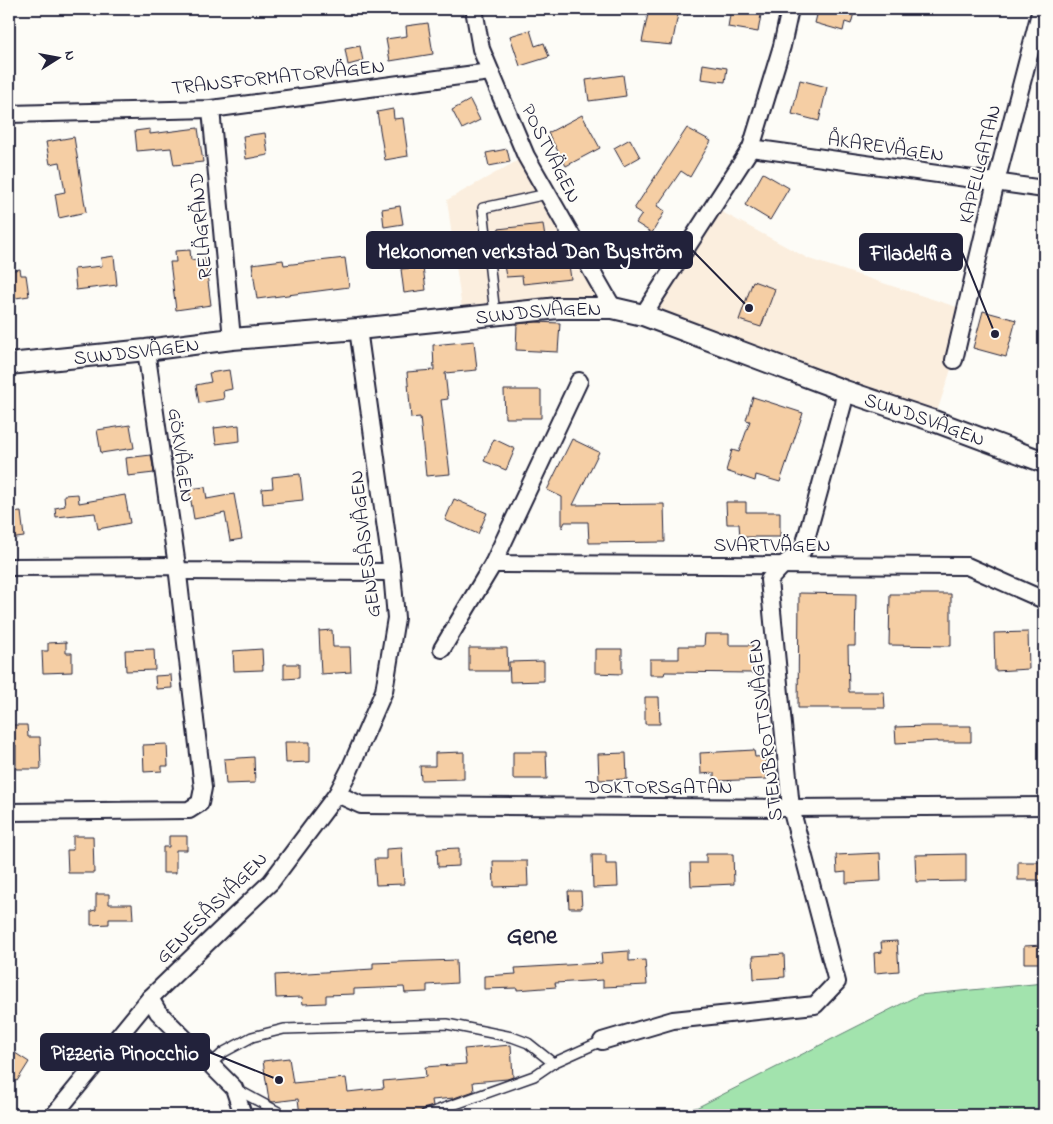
<svg xmlns="http://www.w3.org/2000/svg" width="1053" height="1124" font-family="'Indie Flower',sans-serif">
<rect width="100%" height="100%" fill="#fdfcf7"/>
<filter id="ink" filterUnits="userSpaceOnUse"><feTurbulence type="fractalNoise" baseFrequency=".02" numOctaves="2"/><feDisplacementMap in="SourceGraphic" scale="10" xChannelSelector="R" yChannelSelector="G"/><feConvolveMatrix kernelMatrix="1 2 1 2 8 2 1 2 1" color-interpolation-filters="sRGB"/></filter>
<g filter="url(#ink)">
<g fill="#fbeede">
<polygon points="526,156 613,308 463,317 447,200"/>
<polygon points="713,207 809,259 966,310 954,360 934,421 643,315"/>
</g>
<polygon fill="#a2e3ad" stroke="#628274" points="1044,983 1044,1115 668,1115 698,1107 919,995"/>
<g fill="#f5cea4" stroke="#22223b">
<polygon points="649,9 679,9 672,45 642,42"/>
<polygon points="731,9 762,9 758,32 728,27"/>
<polygon points="811,9 855,9 851,24 845,22 843,31 815,23 817,15 810,13"/>
<polygon points="428,23 433,54 390,61 386,39 407,36 406,26"/>
<polygon points="530,30 535,46 544,43 549,57 520,66 510,36"/>
<polygon points="360,46 363,61 348,65 345,49"/>
<polygon points="703,64 727,68 725,82 701,79"/>
<polygon points="623,75 626,96 589,101 586,80"/>
<polygon points="800,80 827,87 819,121 792,114"/>
<polygon points="470,100 480,120 462,129 452,110"/>
<polygon points="393,109 394,119 403,118 408,156 385,160 377,112"/>
<polygon points="582,115 600,148 566,166 548,133"/>
<polygon points="198,128 203,162 174,165 171,148 137,151 135,131 150,129 150,134"/>
<polygon points="687,128 711,141 690,177 681,171 657,206 665,211 652,233 636,223 642,214 634,209"/>
<polygon points="265,133 268,155 246,159 243,136"/>
<polygon points="74,137 86,212 59,218 55,194 65,192 60,162 50,164 46,142"/>
<polygon points="630,139 640,157 624,166 614,148"/>
<polygon points="507,149 510,162 489,166 486,153"/>
<polygon points="763,173 789,188 770,220 745,205"/>
<polygon points="400,206 403,224 384,227 382,209"/>
<polygon points="543,224 546,245 556,243 557,246 564,246 565,258 568,258 571,279 523,284 522,276 506,277 498,229"/>
<polygon points="190,250 191,260 205,258 211,305 176,310 170,262 176,262 175,251"/>
<polygon points="114,256 117,285 76,290 74,269 102,266 101,258"/>
<polygon points="345,258 349,287 257,299 252,264 283,260 284,265"/>
<polygon points="423,267 426,290 404,293 401,269"/>
<polygon points="20,269 21,275 26,275 29,296 9,299 9,271"/>
<polygon points="753,281 775,289 761,327 739,320"/>
<polygon points="983,311 1016,320 1006,357 973,348"/>
<polygon points="536,322 560,323 558,352 516,350 517,324"/>
<polygon points="474,341 477,370 445,373 448,399 441,400 450,474 426,476 420,417 411,418 407,372 434,370 433,345"/>
<polygon points="229,370 232,389 223,391 224,399 199,403 196,385 211,382 209,373"/>
<polygon points="504,390 541,390 541,418 505,418"/>
<polygon points="753,397 803,413 780,482 756,475 755,481 726,471 732,450 739,452 750,421 746,420"/>
<polygon points="130,425 134,448 101,453 97,430"/>
<polygon points="239,425 240,441 216,444 214,428"/>
<polygon points="494,439 515,449 506,470 484,461"/>
<polygon points="572,439 599,452 573,505 664,504 665,542 589,543 588,522 565,522 562,528 562,497 547,490"/>
<polygon points="151,455 154,473 128,476 126,458"/>
<polygon points="300,474 303,500 263,504 262,489 273,488 272,477"/>
<polygon points="205,487 207,499 234,494 242,539 230,541 225,513 194,519 189,489"/>
<polygon points="78,494 79,503 125,495 130,523 98,529 95,513 56,517 55,508 65,506 64,495"/>
<polygon points="454,499 487,513 478,534 445,520"/>
<polygon points="726,502 746,502 746,512 780,512 780,537 740,537 739,524 727,524"/>
<polygon points="21,512 24,537 9,539 9,513"/>
<polygon points="799,593 856,594 855,646 848,646 849,692 884,692 885,708 798,708"/>
<polygon points="890,594 951,594 951,646 889,645"/>
<polygon points="332,630 333,647 350,647 351,672 321,674 319,631"/>
<polygon points="1028,632 1029,669 995,671 994,633"/>
<polygon points="705,634 729,634 729,645 753,645 753,673 665,672 664,675 650,675 650,659 679,659 679,646 704,646"/>
<polygon points="66,642 66,653 72,653 72,672 43,673 42,651 48,651 48,643"/>
<polygon points="469,648 507,648 508,671 469,671"/>
<polygon points="154,649 155,670 126,671 125,650"/>
<polygon points="262,649 263,670 234,671 233,651"/>
<polygon points="595,649 622,649 622,674 595,673"/>
<polygon points="544,661 544,681 510,682 509,662"/>
<polygon points="284,664 299,664 299,678 284,679"/>
<polygon points="171,675 172,688 156,689 155,676"/>
<polygon points="645,697 659,697 660,724 645,724"/>
<polygon points="9,725 27,725 28,737 40,737 41,769 16,769 16,745 9,746"/>
<polygon points="927,726 971,726 971,742 937,742 937,741 896,743 895,727"/>
<polygon points="285,742 310,742 310,762 286,763"/>
<polygon points="167,744 168,766 162,766 162,771 144,772 143,745"/>
<polygon points="754,750 755,757 766,756 767,779 714,781 714,773 701,774 700,753"/>
<polygon points="464,752 464,779 421,780 420,766 435,766 435,753"/>
<polygon points="513,752 546,752 547,779 513,779"/>
<polygon points="626,753 627,779 599,780 598,754"/>
<polygon points="254,757 255,783 226,784 224,759"/>
<polygon points="73,836 93,836 94,873 68,873 67,850 73,850"/>
<polygon points="169,836 187,836 187,850 176,850 176,873 163,873 163,847 169,847"/>
<polygon points="402,848 404,884 376,885 374,859 386,859 386,849"/>
<polygon points="459,848 459,866 438,867 437,849"/>
<polygon points="880,853 881,881 846,883 846,872 837,873 836,855"/>
<polygon points="706,854 733,854 734,884 691,886 690,863 706,863"/>
<polygon points="966,854 966,881 916,882 915,855"/>
<polygon points="592,855 606,855 606,864 617,864 618,887 593,888"/>
<polygon points="493,861 527,861 528,886 494,887"/>
<rect x="1018" y="862" width="26" height="18"/>
<polygon points="568,891 581,891 582,908 569,908"/>
<polygon points="96,894 109,894 109,904 132,904 133,919 109,919 109,924 91,925 91,911 96,910"/>
<polygon points="897,941 899,971 875,973 874,953 882,952 881,942"/>
<polygon points="1044,945 1044,963 1024,963 1024,946"/>
<polygon points="629,951 629,961 645,960 647,985 603,987 603,980 555,983 556,987 517,990 517,988 484,989 484,976 516,974 515,968 602,963 601,953"/>
<polygon points="784,954 785,977 754,979 753,956"/>
<polygon points="456,960 457,983 427,985 427,992 405,993 404,987 354,989 354,994 326,995 326,1003 303,1004 302,997 276,998 275,975 373,969 373,963"/>
<polygon points="511,1045 513,1077 507,1079 473,1082 474,1091 454,1098 432,1100 433,1106 423,1109 420,1112 384,1115 300,1115 298,1099 273,1102 269,1100 263,1061 289,1058 293,1083 346,1078 348,1092 384,1088 383,1081 426,1077 425,1067 466,1064 464,1049"/>
<polygon points="9,1049 29,1062 17,1081 9,1076"/>
</g>
<g fill="none" stroke-linecap="round" stroke-linejoin="round">
<g stroke="#22223b" stroke-width="12">
<g id="service">
<polyline points="495,314 483,208 547,194"/>
<polyline points="210,1065 224,1052 252,1037 284,1029 447,1024 512,1037 528,1043 553,1063 602,1041"/>
<polyline points="236,1089 284,1115"/>
<polyline points="425,1115 534,1076 553,1063"/>
</g>
</g>
<g stroke="#22223b" stroke-width="20">
<g id="minor">
<polyline points="474,9 481,49 526,156 613,308"/>
<polyline points="211,109 232,339"/>
<polyline points="9,114 211,109 490,72"/>
<polyline points="751,148 1044,189"/>
<polyline points="643,315 751,148 782,46 790,9"/>
<polyline points="954,360 995,186 1041,9"/>
<polyline points="579,381 493,564 967,566 1044,600"/>
<polyline points="9,567 177,566 177,571 392,572"/>
<polyline points="442,649 493,564"/>
<polyline points="337,794 361,805 791,808 1044,806"/>
<polyline points="9,812 189,810 200,803 203,788 177,566 146,350"/>
<polyline points="150,998 158,1012 234,1088 243,1115"/>
<polyline points="602,1041 673,1020 815,1005 837,982 791,808 769,580 783,565 803,550 843,404 845,391"/>
<polyline points="54,1115 150,998 235,916 271,882 337,794 350,769 384,691 396,618 392,572 358,329"/>
</g>
</g>
<g stroke="#22223b" stroke-width="24">
<g id="tertiary">
<path id="s1" d="M9,364L146,350L232,339L358,329L558,308H613L643,315L845,391L934,421L1044,462"/>
</g>
</g>
<use href="#service" stroke="#fdfcf7" stroke-width="9"/>
<use href="#minor" stroke="#fdfcf7" stroke-width="16"/>
<use href="#tertiary" stroke="#fdfcf7" stroke-width="20"/>
</g>
</g>
<g text-anchor="middle" stroke-width="4" stroke-linejoin="round" paint-order="stroke">
<g font-size="20" fill="#22223b" stroke="#fdfcf7">
<text transform="translate(278 76) rotate(-6)" y="7">TRANSFORMATORVÄGEN</text>
<text transform="translate(886 146) rotate(8)" y="7">ÅKAREVÄGEN</text>
<text transform="translate(552 153) rotate(63)" y="7">POSTVÄGEN</text>
<text transform="translate(979 164) rotate(-76)" y="7">KAPELLGATAN</text>
<text transform="translate(200 226) rotate(-95)" y="7">RELÄGRÄND</text>
<text dy="7" stroke="none"><textPath href="#s1" startOffset="532">SUNDSVÄGEN</textPath></text>
<text dy="7" stroke="none"><textPath href="#s1" startOffset="128">SUNDSVÄGEN</textPath></text>
<text dy="7" stroke="none"><textPath href="#s1" startOffset="938">SUNDSVÄGEN</textPath></text>
<text transform="translate(182 455) rotate(82)" y="7">GÖKVÄGEN</text>
<text transform="translate(364 544) rotate(-97)" y="7">GENESÅSVÄGEN</text>
<text x="772" y="551">SVARTVÄGEN</text>
<text transform="translate(764 730) rotate(-97)" y="7">STENBROTTSVÄGEN</text>
<text x="659" y="793">DOKTORSGATAN</text>
<text transform="translate(211 907) rotate(-45)" y="7">GENESÅSVÄGEN</text>
</g>
<g font-size="25" font-weight="bold" fill="#22223b" stroke="#fdfcf7">
<text x="532" y="943">Gene</text>
</g>
</g>
<path fill="none" stroke="#22223b" stroke-width="2" d="M749 308L692 250M995 334L962 252M279 1080L209 1052"/>
<g fill="#22223b" stroke="#fdfcf7" stroke-width="2">
<circle cx="749" cy="308" r="5"/>
<circle cx="995" cy="334" r="5"/>
<circle cx="279" cy="1080" r="5"/>
</g>
<g fill="#22223b" stroke="#22223b" stroke-width="2">
<rect x="367" y="232" width="325" height="36" rx="5"/>
<rect x="860" y="234" width="102" height="36" rx="5"/>
<rect x="41" y="1034" width="168" height="36" rx="5"/>
</g>
<g font-size="21" text-anchor="middle" font-weight="bold" fill="#fff">
<text x="530" y="258">Mekonomen verkstad Dan Byström</text>
<text x="911" y="260">Filadelfia</text>
<text x="125" y="1060">Pizzeria Pinocchio</text>
</g>
<rect width="1053" height="1124" fill="none" stroke="#fdfcf7" stroke-width="30"/>
<rect x="15" y="15" width="1023" height="1094" fill="none" stroke="#22223b" stroke-width="2" filter="url(#ink)"/>
<g transform="translate(58 58) rotate(79)" stroke="#fdfcf7" stroke-width="4" paint-order="stroke">
<path d="M0-4L9 19L0 12L-9 19Z" fill="#22223b"/>
<text y="-8" font-size="14" font-weight="bold" text-anchor="middle" fill="#22223b">N</text>
</g>
</svg>
